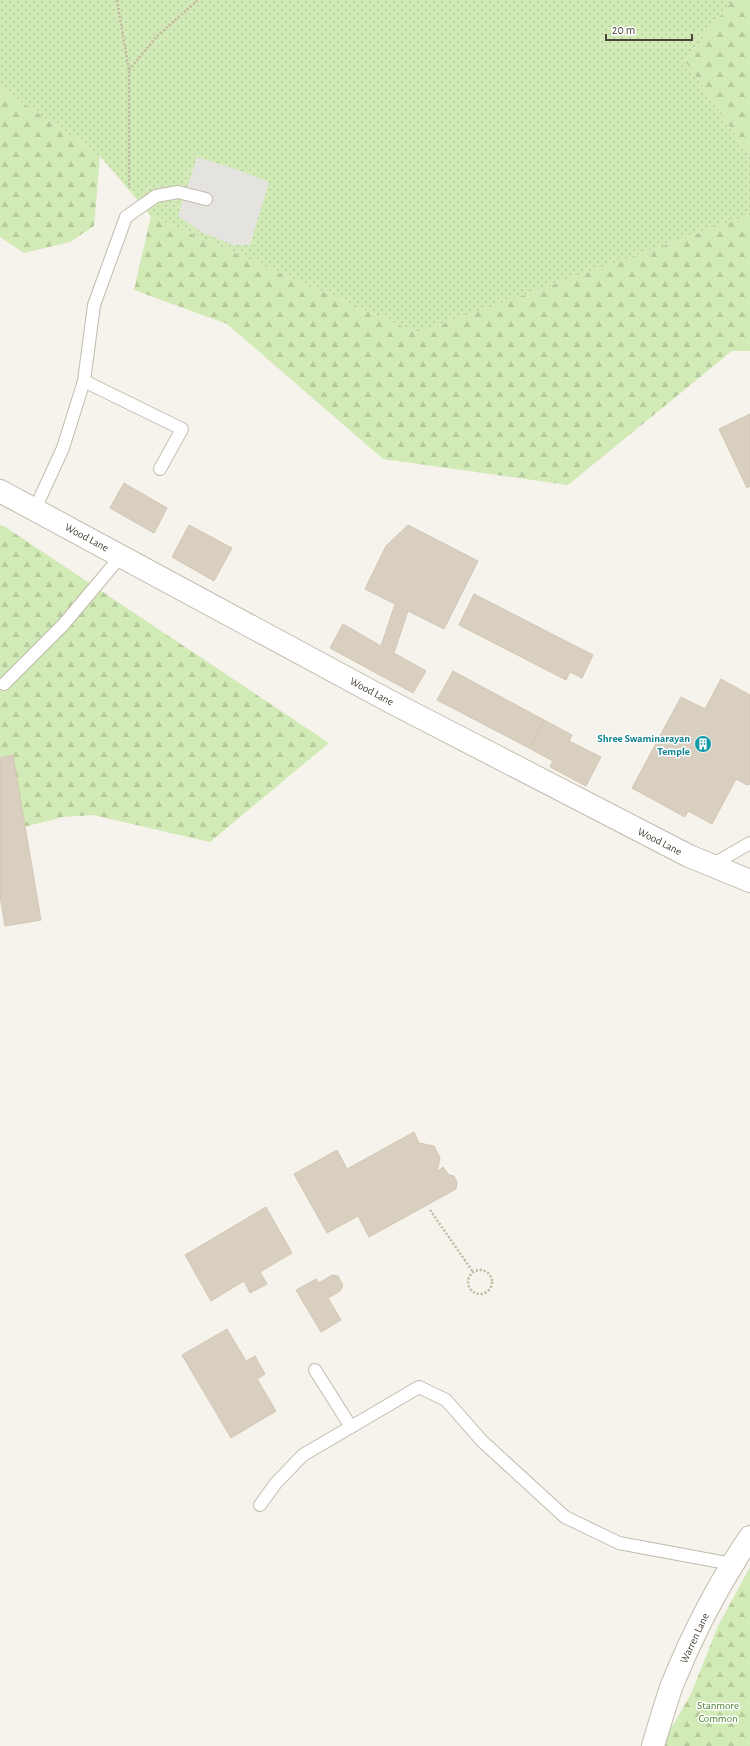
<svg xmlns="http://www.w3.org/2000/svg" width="750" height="1746" font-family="'Alegreya Sans',sans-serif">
<defs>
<pattern id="grass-dots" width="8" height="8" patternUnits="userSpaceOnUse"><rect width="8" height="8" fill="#d2eab5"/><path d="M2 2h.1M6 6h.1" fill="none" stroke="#b6ca9c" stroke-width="1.8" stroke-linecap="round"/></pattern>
<pattern id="forest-firs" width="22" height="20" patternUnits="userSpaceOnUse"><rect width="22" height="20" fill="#d2eab5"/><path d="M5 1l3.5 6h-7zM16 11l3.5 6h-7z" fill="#b6ca9c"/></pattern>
</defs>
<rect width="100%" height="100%" fill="#f6f3ec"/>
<polygon fill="url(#grass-dots)" points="0,0 733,0 685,61 750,157 750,215 417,333 151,216 100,156 0,87"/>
<g fill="url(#forest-firs)">
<polygon points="733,0 750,0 750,157 685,61"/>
<polygon points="0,87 100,156 94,226 70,242 24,253 0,237"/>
<polygon points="750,215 750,351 732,351 568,485 383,459 227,324 134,290 151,216 417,333"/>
<polygon points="0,525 7,528 329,743 210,842 93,815 63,817 0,833"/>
<polygon points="750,1567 750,1746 650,1746 674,1724 691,1694 718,1626"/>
</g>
<polygon fill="#e5e3e0" points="197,157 238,170 269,182 250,245 233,245 203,233 178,216"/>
<g fill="#d8cfc1" stroke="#d3c7b4">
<polygon points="750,414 750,486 747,488 719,429"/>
<polygon points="124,483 167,508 154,533 110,508"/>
<polygon points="189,525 232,548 214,581 172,557"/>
<polygon points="408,525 478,561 444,629 408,611 394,653 426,671 413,693 330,648 343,624 381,646 395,604 365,589 386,546"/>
<polygon points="474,594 593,655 582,678 570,672 566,680 459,625"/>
<polygon points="453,671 544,720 529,748 437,700"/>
<polygon points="721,679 750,695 750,784 747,785 736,779 712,824 688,811 685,817 632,788 681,697 705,709"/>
<polygon points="544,720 572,735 569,741 601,757 586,786 550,767 553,761 529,748"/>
<polygon points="13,755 41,920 5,926 0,896 0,758"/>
<polygon points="414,1132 419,1143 434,1146 440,1158 437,1172 443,1167 449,1175 454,1176 457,1182 456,1189 369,1237 358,1216 327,1233 294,1174 337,1150 347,1169"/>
<polygon points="266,1207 292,1253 260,1272 267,1284 250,1293 244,1281 211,1301 185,1255"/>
<polygon points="332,1275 338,1276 343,1285 340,1291 328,1298 341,1320 321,1332 296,1290 316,1279 319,1283"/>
<polygon points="227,1329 246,1361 255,1356 265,1374 257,1379 276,1411 231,1438 182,1355"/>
</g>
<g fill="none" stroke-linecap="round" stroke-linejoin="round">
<g stroke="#c2bbae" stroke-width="14">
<g id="service">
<polyline points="84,381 182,429 160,469"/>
<polyline points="35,509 63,448 84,381 94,305 126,217 156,196 178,192 206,199"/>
<polyline points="4,684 63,625 121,556"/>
<polyline points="712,865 750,843"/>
<polyline points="315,1370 351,1427"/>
<polyline points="260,1505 276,1483 303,1455 419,1387 446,1400 482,1441 565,1517 619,1543 732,1564"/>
</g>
</g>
<g stroke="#c2bbae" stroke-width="24">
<path id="minor" d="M653,1746C659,1726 665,1705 672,1685C693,1633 719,1583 750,1537"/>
</g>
<g stroke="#c2bbae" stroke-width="24">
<polyline id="tertiary" points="0,491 391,702 689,856 750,881"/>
</g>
<g stroke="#c4b79f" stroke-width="2.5" stroke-dasharray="2 2" stroke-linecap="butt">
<polyline points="117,0 129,70 129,188"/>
<polyline points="129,70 157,36 198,0"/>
<polyline points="430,1210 473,1272"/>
<circle cx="480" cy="1282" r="12"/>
</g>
<use href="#service" stroke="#fff" stroke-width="12"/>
<use href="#minor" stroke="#fff" stroke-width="22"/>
<use href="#tertiary" stroke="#fff" stroke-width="22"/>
</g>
<defs>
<g id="building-disc" transform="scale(0.9)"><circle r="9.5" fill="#0f9aa8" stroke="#fff"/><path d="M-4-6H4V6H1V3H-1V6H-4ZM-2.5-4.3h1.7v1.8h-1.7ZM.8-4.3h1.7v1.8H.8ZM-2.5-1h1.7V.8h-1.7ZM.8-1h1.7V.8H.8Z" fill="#fff"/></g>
</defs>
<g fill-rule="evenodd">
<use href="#building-disc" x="703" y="744"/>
</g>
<g text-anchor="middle" stroke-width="3" stroke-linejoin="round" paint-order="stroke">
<g font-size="11" fill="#4b4439" stroke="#fff">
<text transform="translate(87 537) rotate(28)" y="4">Wood Lane</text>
<text transform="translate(372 691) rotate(28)" y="4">Wood Lane</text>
<text transform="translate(660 841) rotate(27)" y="4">Wood Lane</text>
<text transform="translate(694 1638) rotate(-65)" y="4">Warren Lane</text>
</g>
<g font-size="11" font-weight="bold" fill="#0d838f" stroke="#fff" text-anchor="end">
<text x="690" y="742">Shree Swaminarayan<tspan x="690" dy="13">Temple</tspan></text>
</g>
<g font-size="11" fill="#4a7f2a" stroke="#fff">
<text x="718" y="1709">Stanmore<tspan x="718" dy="13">Common</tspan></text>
</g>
</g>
<path d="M606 34v6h86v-6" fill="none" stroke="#4b4439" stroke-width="2"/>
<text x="612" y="34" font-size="12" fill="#4b4439" stroke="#ffffff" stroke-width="3" paint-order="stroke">20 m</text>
</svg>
